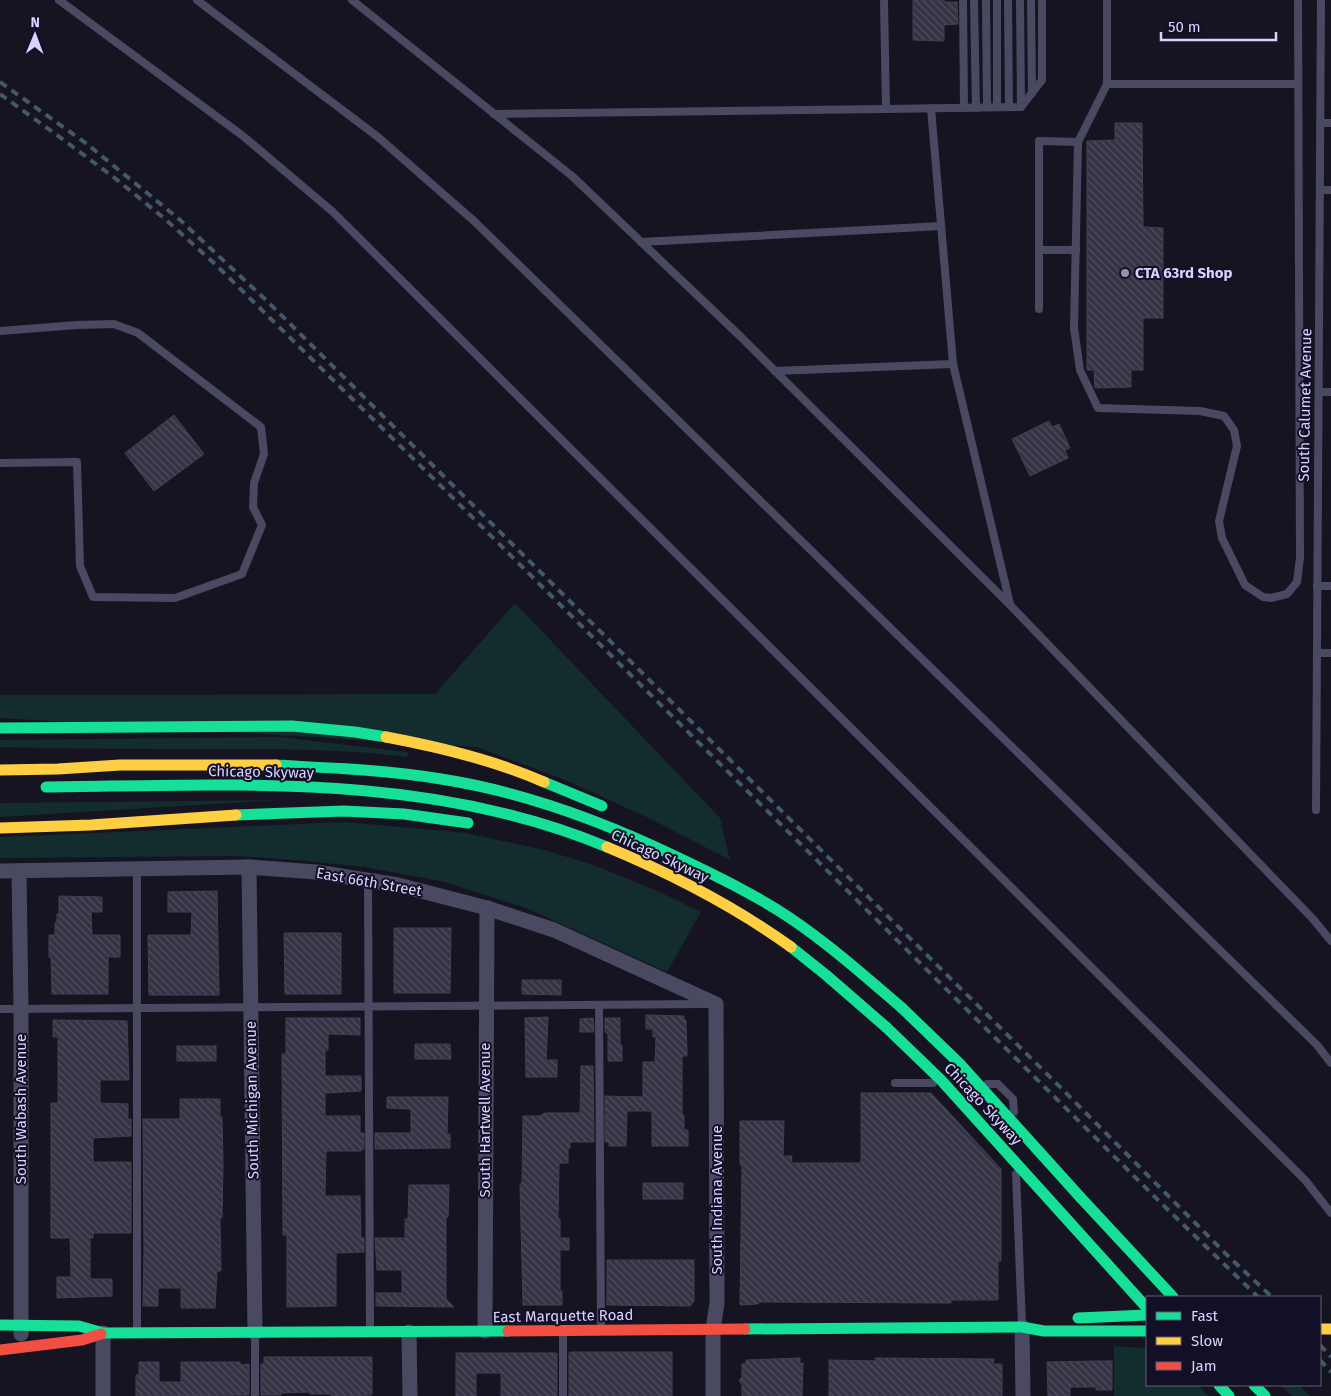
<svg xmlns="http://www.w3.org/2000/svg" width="1331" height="1396" font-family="'Fira Sans',sans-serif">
<defs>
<pattern id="building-back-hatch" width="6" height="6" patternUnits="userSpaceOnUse" patternTransform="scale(1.25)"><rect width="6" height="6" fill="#343243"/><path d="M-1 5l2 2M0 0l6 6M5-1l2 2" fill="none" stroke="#514f5f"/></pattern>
</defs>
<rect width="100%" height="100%" fill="#161421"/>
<g fill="#132c2d">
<polygon points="515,603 720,818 730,860 651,819 565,780 477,747 0,718 0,695 435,694"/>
<path d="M279,737L408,752L407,757C343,749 278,749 213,749C142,749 71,749 0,747V740Z"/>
<polygon points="279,800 0,817 0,803"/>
<polygon points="346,822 466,833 545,850 599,867 655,890 701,912 667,972 526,908 441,881 364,867 295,860 238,856 0,858 0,837"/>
<polygon points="1114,1346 1147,1348 1147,1385 1198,1385 1208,1396 1114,1396"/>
<polygon points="1280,1385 1299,1385 1310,1396 1292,1396"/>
</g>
<g fill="url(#building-back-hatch)" stroke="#433f54">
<polygon points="913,0 944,0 944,2 957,2 958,24 944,25 944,41 913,40"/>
<polygon points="1115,123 1142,123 1143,227 1163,228 1163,318 1143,318 1143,370 1131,370 1131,387 1095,388 1094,370 1087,370 1087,141 1115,140"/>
<polygon points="174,415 204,454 154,491 125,453"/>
<polygon points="1049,421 1052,427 1059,424 1070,448 1065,450 1068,458 1030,476 1012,439"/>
<polygon points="217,891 219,995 149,995 148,935 191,935 192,912 168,912 168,892"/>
<polygon points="59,896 102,897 102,912 91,912 92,935 120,935 120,957 108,957 108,994 52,994 51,957 49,957 49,935 55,935 55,923 57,921 57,914 59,914"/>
<polygon points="394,928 451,928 450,993 394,993"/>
<polygon points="284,933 341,933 341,994 285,994"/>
<polygon points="522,980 561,980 561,995 522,994"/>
<polygon points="646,1015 684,1016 684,1020 686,1020 687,1056 682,1056 682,1115 684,1115 684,1130 688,1130 688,1146 652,1146 652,1111 627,1111 626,1146 609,1146 609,1142 605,1142 605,1096 643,1097 643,1062 655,1062 656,1037 653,1037 653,1029 646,1029"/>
<polygon points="548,1017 546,1060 557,1060 557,1077 526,1077 525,1018"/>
<polygon points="286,1018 360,1018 360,1035 328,1034 328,1050 325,1050 325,1076 361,1076 361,1091 325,1093 325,1116 360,1116 360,1133 364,1133 364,1149 361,1149 361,1151 326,1151 325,1196 360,1196 361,1238 364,1238 364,1252 336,1253 336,1306 287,1307 287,1235 283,1235 282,1054 286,1054"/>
<polygon points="593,1018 594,1032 580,1032 580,1019"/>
<polygon points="605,1018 620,1018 620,1045 622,1045 622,1061 608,1061 608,1034 605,1032"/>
<polygon points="53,1020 127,1021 129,1080 100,1080 100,1103 128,1104 128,1119 131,1119 131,1136 93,1138 93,1162 131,1162 131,1233 93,1233 93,1238 90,1238 90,1279 112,1279 112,1296 57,1298 57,1277 71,1277 70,1238 51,1238 51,1103 58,1103 58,1037 53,1037"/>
<polygon points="415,1044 450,1044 451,1059 415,1059"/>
<rect x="177" y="1046" width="39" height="15"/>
<polygon points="581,1066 593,1066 594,1142 570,1142 570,1148 568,1148 568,1163 559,1163 558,1219 560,1219 560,1238 569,1238 569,1250 560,1250 560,1291 562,1291 562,1305 523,1305 520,1184 522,1184 523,1116 540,1116 545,1113 580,1113"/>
<polygon points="861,1093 931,1093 1001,1169 1001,1261 998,1261 998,1300 951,1300 951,1303 758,1302 758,1304 740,1305 742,1165 740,1165 740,1121 784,1121 783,1156 792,1156 791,1163 861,1163"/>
<polygon points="387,1097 448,1097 447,1134 450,1134 450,1148 375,1149 375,1133 411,1133 411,1109 387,1108"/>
<polygon points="180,1099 220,1099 220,1117 222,1117 223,1164 222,1218 220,1218 221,1271 217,1271 215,1308 181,1308 181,1288 158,1288 158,1306 143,1306 144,1251 143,1119 180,1119"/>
<rect x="643" y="1183" width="40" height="16"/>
<polygon points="409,1185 449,1185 448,1217 446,1217 446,1299 454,1307 376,1306 376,1293 402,1293 402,1270 377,1270 375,1238 405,1238 405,1219 408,1219"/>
<polygon points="607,1260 694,1260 694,1301 690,1306 607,1305"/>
<polygon points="570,1352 672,1352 672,1396 569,1396 569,1353"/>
<polygon points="456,1353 557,1353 557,1396 501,1396 501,1373 476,1373 476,1396 456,1396"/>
<polygon points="264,1357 372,1357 372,1395 331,1396 331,1394 310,1394 310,1392 281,1393 281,1395 261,1395 261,1364 264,1364"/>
<polygon points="800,1358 800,1364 803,1363 802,1396 742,1396 742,1385 739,1380 742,1377 742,1364 746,1364 746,1360"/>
<polygon points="875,1358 994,1359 993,1364 1002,1364 1002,1396 829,1396 829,1360 876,1361"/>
<polygon points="1096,1361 1112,1361 1112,1390 1096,1390 1096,1387 1070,1387 1070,1396 1048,1396 1047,1362"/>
<polygon points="139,1362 159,1362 159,1382 181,1382 181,1362 240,1362 240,1365 249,1364 249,1395 136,1396 136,1375 139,1375"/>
</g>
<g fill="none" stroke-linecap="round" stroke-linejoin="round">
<g stroke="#4a4962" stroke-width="8">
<polyline points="59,0 243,136 333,212 1305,1180 1331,1213"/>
<polyline points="197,0 378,137 474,221 1317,1045 1331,1063"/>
<polyline points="352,0 572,176 741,337 1010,605 1313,919 1331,941"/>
<polyline points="884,0 886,109 1021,107 1042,80 1042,0"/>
<polyline points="963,0 964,108"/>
<polyline points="974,0 976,108"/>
<polyline points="986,0 987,107"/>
<polyline points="997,0 997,107"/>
<polyline points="1008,0 1009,107"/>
<polyline points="1020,0 1021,107"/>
<polyline points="1031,0 1032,93"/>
<polyline points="1107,84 1107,0"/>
<polyline points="1297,84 1107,84 1078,142 1074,328 1080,370 1098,408 1200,411 1224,416 1234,430 1237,446 1219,521 1222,538 1245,585 1263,597 1271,598 1287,594 1297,582 1300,558 1298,0"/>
<polyline points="931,108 953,364 1010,604"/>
<polyline points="494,114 886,109"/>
<polyline points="1320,123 1331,123"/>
<polyline points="1320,190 1331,190"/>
<polyline points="641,242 941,226"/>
<polyline points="1039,250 1076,250"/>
<polyline points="1039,309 1039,141 1078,142"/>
<polyline points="0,331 77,325 114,324 138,333 261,427 264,454 254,483 253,507 262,525 242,574 175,598 93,597 80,566 77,462 0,463"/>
<polyline points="775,371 953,364"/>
<polyline points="1319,392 1331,392"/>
<polyline points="1317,586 1331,586"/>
<polyline points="1317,653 1331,653"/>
<polyline points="1316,810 1321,0"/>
<polyline points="368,880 370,1330"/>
<polyline points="599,1005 601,1328"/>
<polyline points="0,1009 708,1004"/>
<polyline points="895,1083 933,1083"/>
<polyline points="987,1084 998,1084 1013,1099 1014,1112"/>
<polyline points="1016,1174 1022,1325"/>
<polyline points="137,1331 137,869"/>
<polyline points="563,1333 563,1396"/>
<polyline points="255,1335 255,1396"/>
</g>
<g stroke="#4a4962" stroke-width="15">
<polyline points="249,867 255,1333"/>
<polyline points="0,871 249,867 316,872 398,885 487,908 554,930 716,1004 717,1303 713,1329 713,1396"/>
<polyline points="19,871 21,1008 21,1334"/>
<polyline points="1022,1327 1023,1396"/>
<polyline points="485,1331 487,908"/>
<polyline points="409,1332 410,1396"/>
<polyline points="103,1396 103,1333"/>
</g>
<g stroke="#16e098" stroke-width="11">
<polyline points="0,728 292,726 355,732 386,737"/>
<path d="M276,765C331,768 387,770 441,779C525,792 605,822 681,859C718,877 756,895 790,918C830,945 866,977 902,1008"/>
<polyline points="544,782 602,806"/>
<path d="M46,787C236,785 428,772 607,847"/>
<polyline points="236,815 344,811 404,814 468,823"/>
<polyline points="791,947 826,975 886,1027"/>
<polyline points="1081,1198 1173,1297"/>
<polyline points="1063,1215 1147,1308"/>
<polyline points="1078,1318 1147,1315"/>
<polyline points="0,1325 79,1326 103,1333 508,1331"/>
<polyline points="745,1329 1022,1327 1044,1331 1147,1331"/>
<polyline points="1219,1385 1229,1396"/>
<polyline points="1254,1385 1265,1396"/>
</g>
<g stroke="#ffcf43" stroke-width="11">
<path d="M386,737C440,747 494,760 544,782"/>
<polyline points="0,770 58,769 120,765 276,765"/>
<polyline points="0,828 91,825 236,815"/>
<path d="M607,847C672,874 734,906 791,947"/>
<polyline points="1320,1329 1331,1329"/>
</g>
<g stroke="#f24e42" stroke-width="11">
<polyline points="508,1331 745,1329"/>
<polyline points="0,1350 82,1340 101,1334"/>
</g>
<g stroke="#43596b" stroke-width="4" stroke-dasharray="8 6" stroke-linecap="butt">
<polyline points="0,82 87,144 179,219 267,301 1055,1082 1229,1257 1272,1297"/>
<polyline points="0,94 61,138 116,179 165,219 215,264 441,486 1159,1201 1258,1297"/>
<polyline points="1320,1345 1331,1357"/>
<polyline points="1320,1360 1331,1372"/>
</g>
<g stroke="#16e098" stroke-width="11">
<polyline points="902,1008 959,1063 1081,1198"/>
<polyline points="886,1027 941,1080 1063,1215"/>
</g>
</g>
<circle fill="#9591b1" stroke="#130f26" stroke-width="2" cx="1125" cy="273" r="5"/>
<g text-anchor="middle" stroke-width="4" stroke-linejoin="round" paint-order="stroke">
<g font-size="15" font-weight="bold" fill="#d9d4ff" stroke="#130f26" text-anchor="start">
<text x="1135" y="278">CTA 63rd Shop</text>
</g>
<g font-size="15" fill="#d9d4ff" stroke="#130f26">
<text transform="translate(1305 405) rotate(-89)" y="5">South Calumet Avenue</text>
<text transform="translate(261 772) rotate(1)" y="5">Chicago Skyway</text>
<text transform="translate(660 856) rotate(25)" y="5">Chicago Skyway</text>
<text transform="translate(369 882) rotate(10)" y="5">East 66th Street</text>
<text transform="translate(252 1100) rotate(-91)" y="5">South Michigan Avenue</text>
<text transform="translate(983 1104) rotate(47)" y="5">Chicago Skyway</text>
<text transform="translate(21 1109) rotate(-90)" y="5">South Wabash Avenue</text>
<text transform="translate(485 1120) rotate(-90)" y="5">South Hartwell Avenue</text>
<text transform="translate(717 1200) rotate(-90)" y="5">South Indiana Avenue</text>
<text transform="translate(563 1316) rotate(-1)" y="5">East Marquette Road</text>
</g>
</g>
<rect x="1146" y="1296" width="175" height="90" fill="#130f26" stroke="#625e7d"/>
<rect x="1156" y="1312" width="25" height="8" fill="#16e098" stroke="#625e7d"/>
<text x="1191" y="1321" font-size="15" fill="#d9d4ff">Fast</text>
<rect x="1156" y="1337" width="25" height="8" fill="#ffcf43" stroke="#625e7d"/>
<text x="1191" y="1346" font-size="15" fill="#d9d4ff">Slow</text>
<rect x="1156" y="1362" width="25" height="8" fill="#f24e42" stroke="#625e7d"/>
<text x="1191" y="1371" font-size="15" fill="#d9d4ff">Jam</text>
<g transform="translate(35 35) rotate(1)" stroke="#130f26" stroke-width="4" paint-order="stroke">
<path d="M0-4L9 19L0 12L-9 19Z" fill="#d9d4ff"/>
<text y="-8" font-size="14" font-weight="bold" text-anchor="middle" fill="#d9d4ff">N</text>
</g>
<path d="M1161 32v8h115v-8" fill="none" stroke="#d9d4ff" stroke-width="2.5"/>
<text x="1168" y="32" font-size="15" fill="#d9d4ff" stroke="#130f26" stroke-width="4" paint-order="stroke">50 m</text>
</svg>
